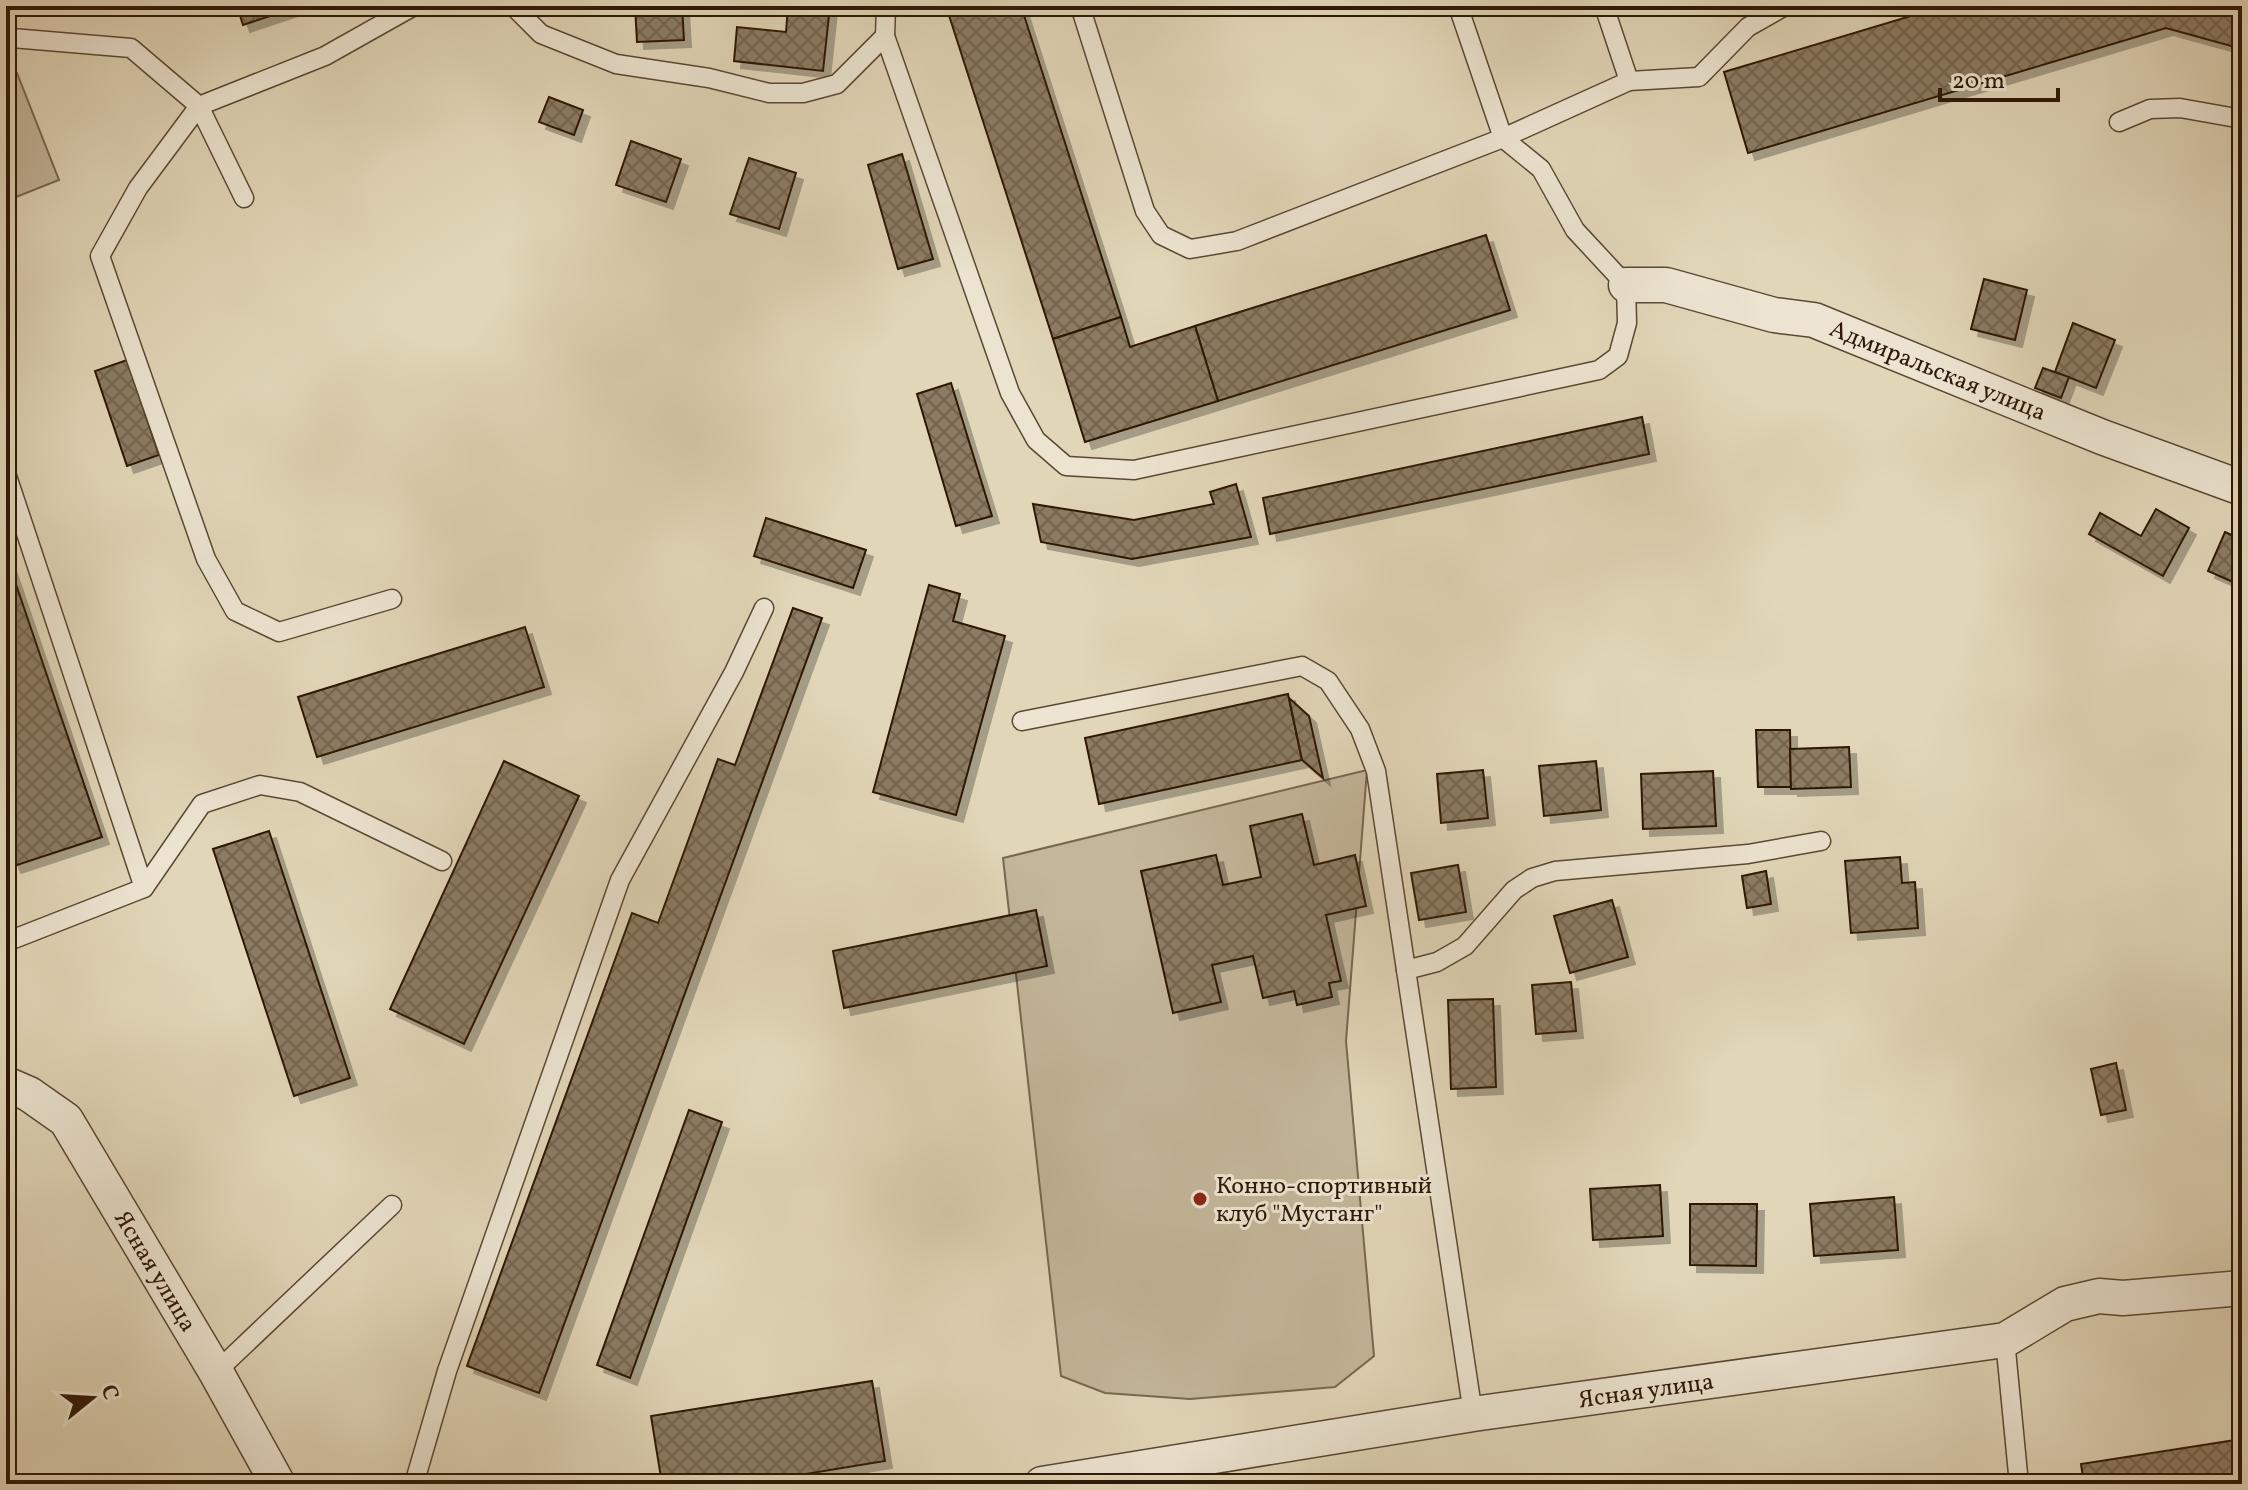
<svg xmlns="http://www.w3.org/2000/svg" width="2248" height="1490" font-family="Vollkorn,serif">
<defs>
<pattern id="building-cross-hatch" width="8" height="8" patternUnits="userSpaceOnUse" patternTransform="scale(2)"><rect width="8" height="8" fill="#8b7b63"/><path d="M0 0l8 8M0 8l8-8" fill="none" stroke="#726450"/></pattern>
<filter id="shadow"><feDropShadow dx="7" dy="7" stdDeviation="0" flood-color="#0004"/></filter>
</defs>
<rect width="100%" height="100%" fill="#e1d6b8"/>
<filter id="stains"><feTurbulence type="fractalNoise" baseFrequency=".0025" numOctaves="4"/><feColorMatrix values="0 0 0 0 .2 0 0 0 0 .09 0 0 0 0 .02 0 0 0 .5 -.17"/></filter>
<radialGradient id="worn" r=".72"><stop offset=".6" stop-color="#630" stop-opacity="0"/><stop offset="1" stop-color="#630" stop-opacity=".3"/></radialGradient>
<g fill="#c3b69a" stroke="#786750" stroke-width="2">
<polygon points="17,73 59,180 6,201 6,78"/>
<polygon points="1367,770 1346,1041 1374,1356 1335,1387 1190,1399 1105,1393 1061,1376 1003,858"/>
</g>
<g fill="url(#building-cross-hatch)" stroke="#2e1806" stroke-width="2" filter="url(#shadow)">
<polygon points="237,6 300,6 243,25"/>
<polygon points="635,6 682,6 684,40 637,42"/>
<polygon points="788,6 830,6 823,71 734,61 737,27 786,32"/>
<polygon points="946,6 1021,6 1121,317 1053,339"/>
<polygon points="1944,6 2242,6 2242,49 2166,28 1748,153 1724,72"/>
<polygon points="549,97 583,110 574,135 539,122"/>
<polygon points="631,141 681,159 666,202 616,185"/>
<polygon points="902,154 933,259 898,269 868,165"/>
<polygon points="749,158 796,173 779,229 730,214"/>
<polygon points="1486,235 1510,310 1218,401 1195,326"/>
<polygon points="1984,279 2027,290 2015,340 1971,329"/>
<polygon points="1121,317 1130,347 1195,326 1218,401 1085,442 1053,339"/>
<polygon points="2073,323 2115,340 2096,388 2055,372"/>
<polygon points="127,360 159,455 127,466 95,371"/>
<polygon points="2043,368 2069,377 2061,398 2035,388"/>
<polygon points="951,383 992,516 956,526 917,394"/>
<polygon points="1642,417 1649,454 1270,534 1263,498"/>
<polygon points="1236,484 1251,537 1132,559 1041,542 1033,504 1134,520 1214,504 1210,492"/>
<polygon points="2156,509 2189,528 2163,576 2089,534 2100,513 2141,536"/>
<polygon points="766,518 866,550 853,588 754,556"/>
<polygon points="2225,532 2242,540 2242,586 2208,571"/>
<polygon points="6,555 102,837 14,866 6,844"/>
<polygon points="929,585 960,594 953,621 1005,636 956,815 873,792"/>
<polygon points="793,608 822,618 539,1393 467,1366 632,913 658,923 718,759 735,765"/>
<polygon points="525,627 544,687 317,757 298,697"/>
<polygon points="1288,694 1302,760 1099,804 1085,738"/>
<polygon points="1289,698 1309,716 1323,778 1302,760"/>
<polygon points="1756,730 1790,730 1791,787 1758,787"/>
<polygon points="1849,747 1851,787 1791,789 1790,749"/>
<polygon points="504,761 579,796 464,1044 390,1009"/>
<polygon points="1596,761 1601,810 1544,816 1539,766"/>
<polygon points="1483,770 1488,818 1441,823 1437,774"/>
<polygon points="1713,771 1716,826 1643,829 1641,774"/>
<polygon points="1302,814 1314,865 1355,855 1366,906 1326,915 1341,981 1329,983 1332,997 1297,1005 1294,991 1263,998 1253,956 1212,965 1221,1002 1173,1013 1141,871 1216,855 1223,885 1261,877 1250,826"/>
<polygon points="269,831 350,1078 294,1096 213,849"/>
<polygon points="1900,857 1902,883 1915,882 1918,928 1851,933 1845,861"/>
<polygon points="1458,865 1466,912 1419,920 1411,873"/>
<polygon points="1766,871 1771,904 1747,908 1742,876"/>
<polygon points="1612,900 1628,957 1570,973 1554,916"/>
<polygon points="1036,910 1047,966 844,1008 833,951"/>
<polygon points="1571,982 1576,1031 1536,1034 1532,985"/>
<polygon points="1493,999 1496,1087 1451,1089 1448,1000"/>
<polygon points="2116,1063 2126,1110 2101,1115 2091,1069"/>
<polygon points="689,1110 722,1122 630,1378 597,1365"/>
<polygon points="1660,1185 1663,1236 1593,1240 1590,1189"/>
<polygon points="1894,1197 1898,1250 1814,1256 1810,1204"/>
<polygon points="1690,1204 1757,1204 1756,1266 1690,1265"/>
<polygon points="872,1381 885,1461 745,1484 662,1484 651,1416"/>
<polygon points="2242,1439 2242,1484 2084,1484 2081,1464"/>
</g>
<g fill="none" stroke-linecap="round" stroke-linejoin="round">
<g stroke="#5b4832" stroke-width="21">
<g id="service">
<polyline points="513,6 541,34 616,64 709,78 769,93 803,93 837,84 885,36 1010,393 1036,440 1066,466 1134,470 1599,370 1618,356 1627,323 1626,285 1575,230 1541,169 1503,138 1458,6"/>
<polyline points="1080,6 1145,211 1161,235 1190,249 1237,241 1503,138 1629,81 1604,6"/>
<polyline points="885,36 886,6"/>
<polyline points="12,38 131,48 199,106 325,56 414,6"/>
<polyline points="1629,81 1699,77 1748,27 1785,6"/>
<polyline points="2119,122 2150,109 2180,108 2242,119"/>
<polyline points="244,198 199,106 138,188 100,256 206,559 235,611 279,632 392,599"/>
<polyline points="6,473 144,888 6,942"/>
<polyline points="1022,721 1302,666 1328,681 1360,729 1376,771 1473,1414"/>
<polyline points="144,888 202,804 260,785 300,792 442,861"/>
<polyline points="1406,970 1437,962 1465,946 1514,890 1532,878 1555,871 1748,854 1821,841"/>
<polyline points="2005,1340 2019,1484"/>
<polyline points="216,1372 392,1205"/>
<polyline points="414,1484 447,1371 620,880 734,672 764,608"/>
</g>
</g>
<g stroke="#5b4832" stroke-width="37">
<g id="minor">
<polyline points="1626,285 1666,285 1774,315 1814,320 2102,437 2242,488"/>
<polyline points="6,1084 29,1094 66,1120 216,1372 278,1484"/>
<polyline points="1042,1484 1473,1414 2005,1340 2065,1304 2099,1296 2123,1298 2242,1288"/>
</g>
</g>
<use href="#service" stroke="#ece4d1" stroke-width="18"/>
<use href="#minor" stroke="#ece4d1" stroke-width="34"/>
</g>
<circle fill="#8f2418" stroke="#ece4d1" stroke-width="3" cx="1200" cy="1199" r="8"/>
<g text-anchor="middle" stroke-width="6" stroke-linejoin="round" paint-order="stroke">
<g font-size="24" fill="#2e1806" stroke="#ece4d1">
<text transform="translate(1938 370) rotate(22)" y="8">Адмиральская улица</text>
<text transform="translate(156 1271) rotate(59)" y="8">Ясная улица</text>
<text transform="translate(1646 1390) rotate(-8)" y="8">Ясная улица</text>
</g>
<g font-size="24" fill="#2e1806" stroke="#ece4d1" text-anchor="start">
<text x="1216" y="1193">Конно-спортивный<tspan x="1216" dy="28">клуб "Мустанг"</tspan></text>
</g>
</g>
<rect width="2248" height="1490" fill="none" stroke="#e1d6b8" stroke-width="32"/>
<rect x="8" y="8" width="2232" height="1474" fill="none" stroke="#2e1806" stroke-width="4"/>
<rect x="16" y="16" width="2216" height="1458" fill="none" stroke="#2e1806" stroke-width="2"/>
<g transform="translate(92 1398) rotate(72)" stroke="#ece4d1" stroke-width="6" paint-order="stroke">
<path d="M0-6L14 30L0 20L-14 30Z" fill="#2e1806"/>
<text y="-12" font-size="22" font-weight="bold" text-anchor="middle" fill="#2e1806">С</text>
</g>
<path d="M1940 88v12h118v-12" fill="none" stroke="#2e1806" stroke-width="4"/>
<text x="1952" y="88" font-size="24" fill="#2e1806" stroke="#ece4d1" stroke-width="6" paint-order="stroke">20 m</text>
<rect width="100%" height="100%" filter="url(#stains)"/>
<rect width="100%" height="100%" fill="url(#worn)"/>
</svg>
